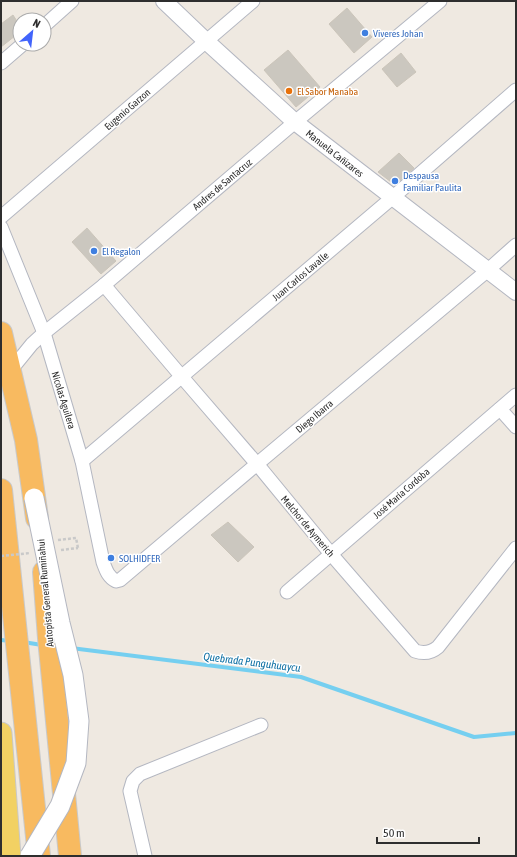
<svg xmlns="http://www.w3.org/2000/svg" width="517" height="857" font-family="'Asap Condensed',sans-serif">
<rect width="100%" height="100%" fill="#efe9e1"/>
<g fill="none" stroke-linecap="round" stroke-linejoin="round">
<g stroke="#75cff0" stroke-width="4">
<polyline points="1,640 11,641"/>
<polyline points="23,642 42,645"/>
<polyline points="71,648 301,677 474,737 516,733"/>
</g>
</g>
<g fill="#cbc7bf" stroke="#cbc5ba">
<polygon points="347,8 372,37 354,53 329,24"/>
<polygon points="13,15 20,26 20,32 1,47 1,24"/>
<polygon points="288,50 320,87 296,107 264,70"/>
<polygon points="401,53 416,72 397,87 382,69"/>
<polygon points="399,153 414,168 395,185 378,172"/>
<polygon points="87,228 116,261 101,274 72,242"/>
<polygon points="228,522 254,547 238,562 211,535"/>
</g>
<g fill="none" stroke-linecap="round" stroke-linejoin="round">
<g stroke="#b4b7c1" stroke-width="15">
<g id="minor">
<polyline points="44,26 72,1"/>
<polyline points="1,63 23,44"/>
<polyline points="1,217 253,1"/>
<path d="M1,227L44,333L82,461L103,562C106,570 108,577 116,581L120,580L257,464L488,270L516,245"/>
<path d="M104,285L182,377L257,464L331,554L415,651C424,654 431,653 438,647L516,548"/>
<polyline points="10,371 32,344 44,333 104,285 295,122 440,1"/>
<polyline points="500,409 516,427"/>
<polyline points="82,461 392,198 516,90"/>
<polyline points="287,592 516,395"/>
<polyline points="145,856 130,791 133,781 140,774 261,725"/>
</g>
</g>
<g stroke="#b4b7c1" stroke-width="18">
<polyline id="tertiary" points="164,1 206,41 295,122 516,292"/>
</g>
<g stroke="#c9c9c9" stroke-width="23">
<polyline id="primary" points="1,733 10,856"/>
</g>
<g stroke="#c9c9c9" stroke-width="24">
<g id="trunk">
<polyline points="1,333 26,440 37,518"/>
<polyline points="1,490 39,856"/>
<polyline points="44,572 49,638 70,856"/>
</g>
</g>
<polyline stroke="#c9c9c9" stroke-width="2.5" stroke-dasharray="3 2" stroke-linecap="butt" points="58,540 76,538 78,548"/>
<use href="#minor" stroke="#fff" stroke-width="13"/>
<use href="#tertiary" stroke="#fff" stroke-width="16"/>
<use href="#primary" stroke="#f2d163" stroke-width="21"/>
<use href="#trunk" stroke="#f8ba60" stroke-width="22"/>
<g stroke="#b4b7c1" stroke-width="21" stroke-linecap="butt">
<polyline id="secondary-bridge" points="30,856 60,806 76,763 79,721 73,675 60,623 34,498"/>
</g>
<g stroke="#c9c9c9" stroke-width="2.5" stroke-dasharray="3 2" stroke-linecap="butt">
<polyline points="61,550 78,548"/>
<polyline points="1,556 30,553"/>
</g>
<use href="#secondary-bridge" stroke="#fff" stroke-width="19"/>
</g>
<g fill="#3f7fe0" stroke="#fff" stroke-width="1.5">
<circle cx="365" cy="33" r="4"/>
<circle cx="395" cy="181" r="4"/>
<circle cx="94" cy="251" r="4"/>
<circle cx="111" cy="558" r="4"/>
</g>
<circle fill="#e8710a" stroke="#fff" stroke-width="1.5" cx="289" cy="91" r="4"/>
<g text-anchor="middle" stroke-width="3" stroke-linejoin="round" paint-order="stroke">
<g font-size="10" fill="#366cbe" stroke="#fff" text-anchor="start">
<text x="373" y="37">Viveres Johan</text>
<text x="403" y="179">Despausa<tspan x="403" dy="12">Familiar Paulita</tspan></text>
<text x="102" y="255">El Regalon</text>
<text x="119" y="562">SOLHIDFER</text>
</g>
<g font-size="10" fill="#c56008" stroke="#fff" text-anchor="start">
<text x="297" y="95">El Sabor Manaba</text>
</g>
<g font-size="10" fill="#2e2e2e" stroke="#fff">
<text transform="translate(127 109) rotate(-41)" y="4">Eugenio Garzon</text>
<text transform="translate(335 153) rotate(38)" y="4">Manuela Cañizares</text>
<text transform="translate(222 184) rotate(-40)" y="4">Andres de Santacruz</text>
<text transform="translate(300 276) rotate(-40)" y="4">Juan Carlos Lavalle</text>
<text transform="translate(64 400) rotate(73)" y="4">Nicolas Aguilera</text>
<text transform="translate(314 416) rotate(-40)" y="4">Diego Ibarra</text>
<text transform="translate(401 493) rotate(-41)" y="4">José Maria Cordoba</text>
<text transform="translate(308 526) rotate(50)" y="4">Melchor de Aymerich</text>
<text transform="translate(45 593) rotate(-95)" y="4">Autopista General Rumiñahui</text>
</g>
<g font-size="11" font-style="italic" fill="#0d6fa3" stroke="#fff">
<text transform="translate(252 662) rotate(7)" y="4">Quebrada Punguhuaycu</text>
</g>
</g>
<rect width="517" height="857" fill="none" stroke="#2e2e2e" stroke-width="4"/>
<g transform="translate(32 32) rotate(28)"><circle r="19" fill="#ffffff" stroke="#ababab"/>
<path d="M0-3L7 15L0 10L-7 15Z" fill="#4264fb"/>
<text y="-6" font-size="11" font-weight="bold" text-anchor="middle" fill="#2e2e2e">N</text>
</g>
<path d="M377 837v6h102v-6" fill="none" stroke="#2e2e2e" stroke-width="2"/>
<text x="383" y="837" font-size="12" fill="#2e2e2e" stroke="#ffffff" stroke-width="3" paint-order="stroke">50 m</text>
</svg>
